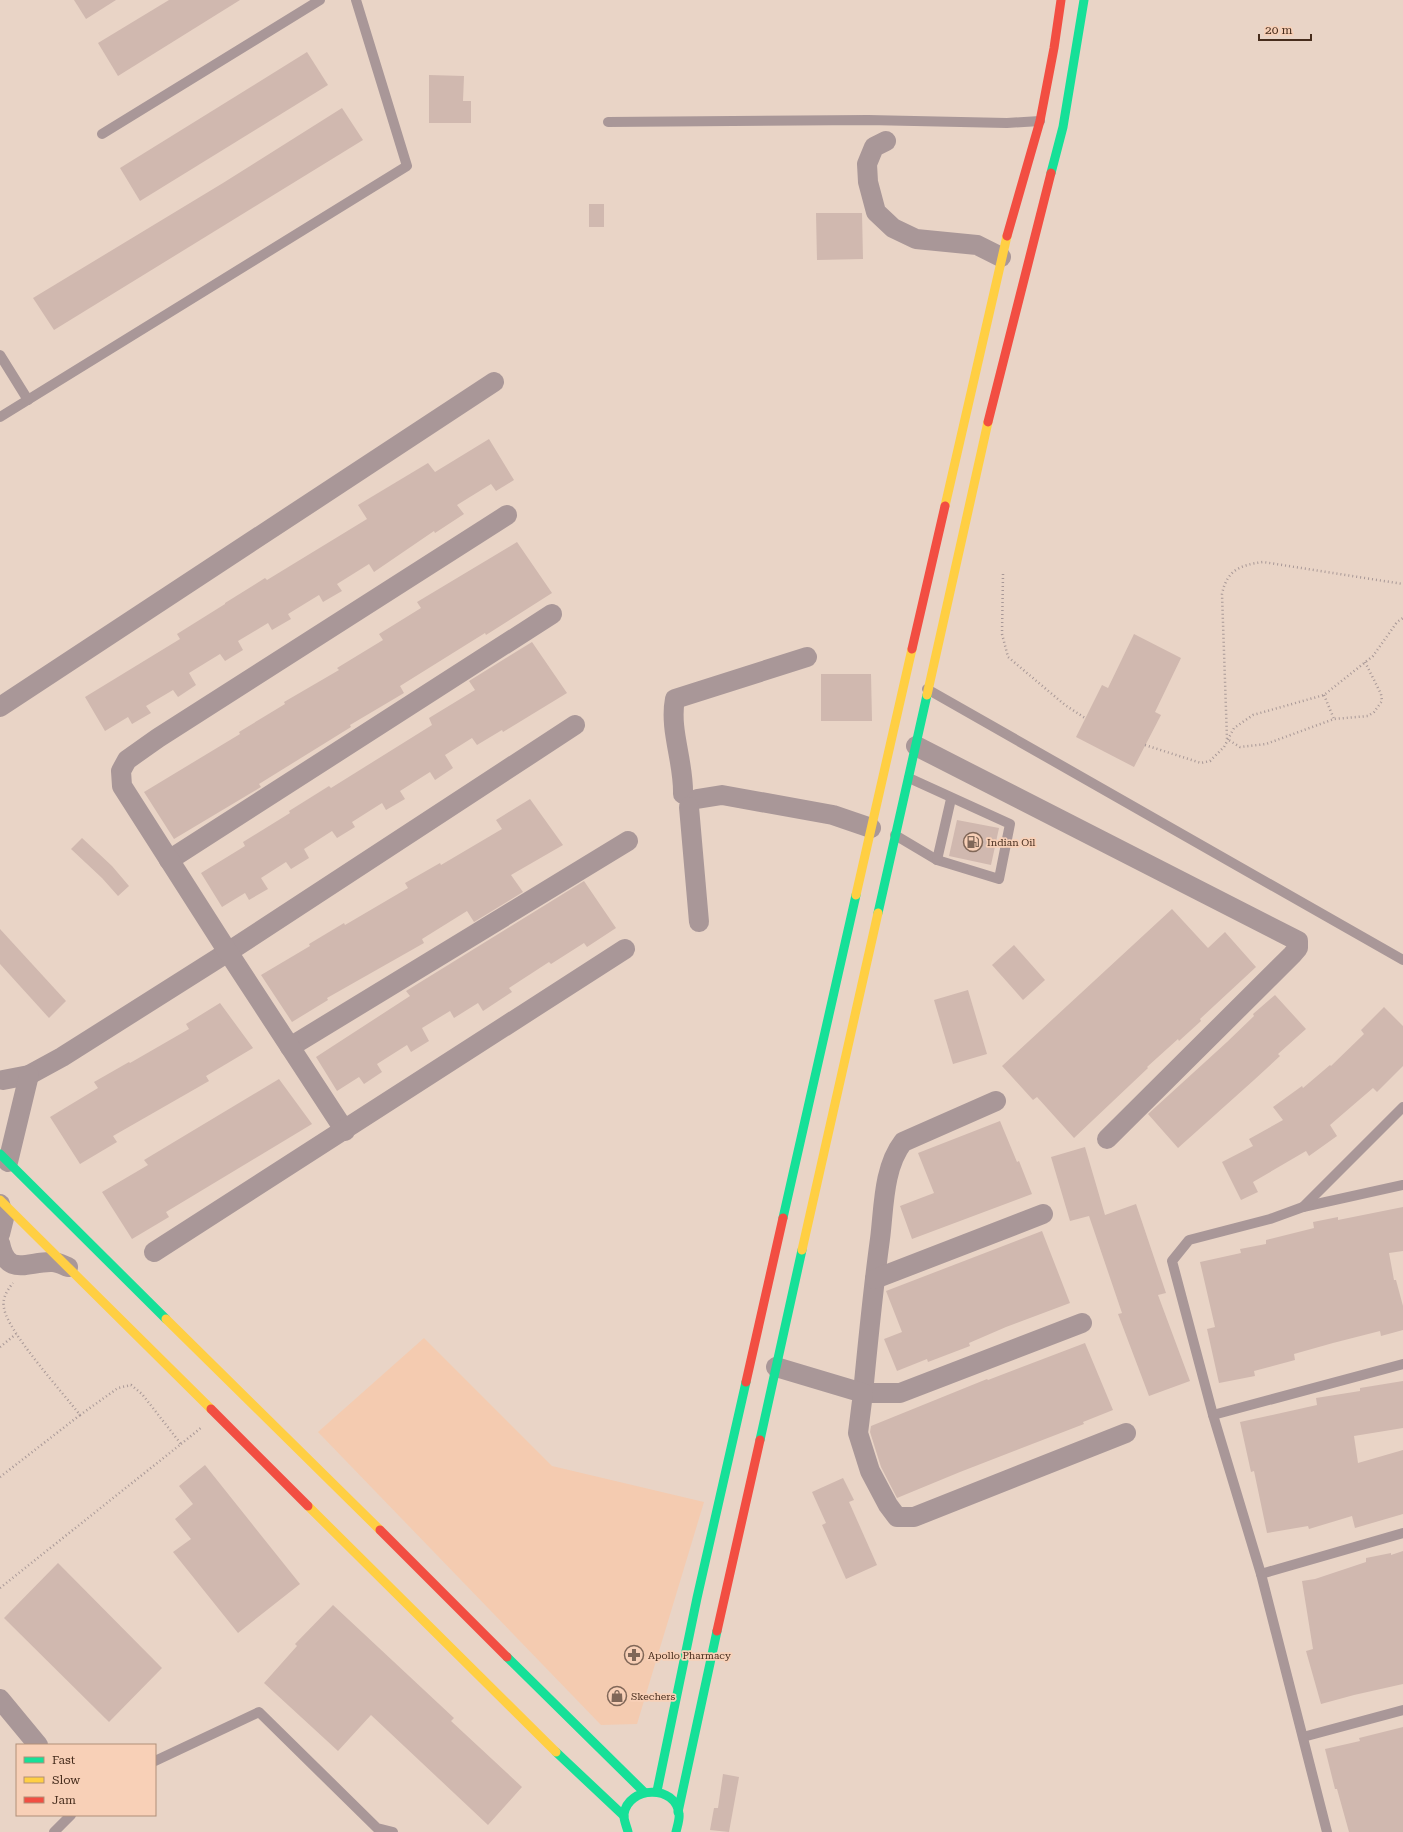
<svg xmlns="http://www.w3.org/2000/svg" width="1403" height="1832" font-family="'Roboto Serif',serif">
<rect width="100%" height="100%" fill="#e9d4c6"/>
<polygon fill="#f4cbb0" points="424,1338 552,1466 704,1502 637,1724 601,1725 318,1432"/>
<g fill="#d0b8af">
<polygon points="74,0 116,0 86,19"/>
<polygon points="169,0 240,0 118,76 98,43"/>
<polygon points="307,52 328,85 140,201 120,168"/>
<polygon points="429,75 464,76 463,101 471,101 471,123 429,123"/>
<polygon points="342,108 363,140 54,330 33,298 223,183"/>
<rect x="589" y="204" width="15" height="23"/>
<polygon points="816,213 862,213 863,259 817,260"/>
<polygon points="489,439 514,480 496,491 491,484 457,505 464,514 435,533 434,531 374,572 369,564 337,584 342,591 323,602 319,595 288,614 291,619 272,630 268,623 238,641 243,650 225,661 220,654 189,673 196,685 178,697 173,690 146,706 151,713 132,724 128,717 105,731 85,697 180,639 177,634 225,604 225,603 265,578 267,580 367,519 358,505 428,463 435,472"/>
<polygon points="517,542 552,593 486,635 485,633 400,686 404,693 350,725 351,727 259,784 261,787 174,839 144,792 240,734 239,732 285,704 284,702 339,670 337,668 383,640 379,634 421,608 417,602"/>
<polygon points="1134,634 1181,658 1155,712 1161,715 1134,767 1076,737 1102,685 1108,688"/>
<polygon points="532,642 567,693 503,732 502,730 477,745 472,738 445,755 453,768 435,780 430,772 400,791 405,799 386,810 382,803 352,822 355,827 337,838 332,831 304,849 309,858 291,869 286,862 261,878 268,889 249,900 245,893 222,907 201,873 245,846 243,842 290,813 289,811 329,786 331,788 432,725 429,718 475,690 469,681"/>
<polygon points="821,674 871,674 872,721 821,721"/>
<polygon points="530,799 563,845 511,875 523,892 474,922 467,911 422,939 424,943 327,998 328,1000 292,1022 261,975 310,946 309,944 344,923 345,925 408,888 405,883 440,863 441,865 502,829 496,820"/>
<polygon points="957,820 999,828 991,865 949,856"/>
<polygon points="82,838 112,866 129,886 118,896 102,878 71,849"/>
<polygon points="584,881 616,928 587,947 584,943 551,964 549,962 509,988 512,992 483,1011 478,1003 454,1018 450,1011 422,1028 429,1041 411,1052 407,1045 377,1064 382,1072 364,1084 359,1077 337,1091 316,1057 410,996 406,991"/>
<polygon points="1172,909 1208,948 1225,932 1256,967 1200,1019 1201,1021 1179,1041 1178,1039 1147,1067 1148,1068 1074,1138 1037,1097 1033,1100 1002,1066"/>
<polygon points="0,929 66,1001 49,1018 0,964"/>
<polygon points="1014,945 1045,980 1023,1000 992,965"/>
<polygon points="968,990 987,1054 953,1064 934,1000"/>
<polygon points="1275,995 1306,1029 1278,1054 1280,1056 1254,1080 1178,1148 1148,1114 1227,1042 1254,1016 1253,1014"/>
<polygon points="220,1003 253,1048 206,1076 209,1081 113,1136 117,1142 80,1164 50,1117 98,1088 94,1082 129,1062 130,1063 189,1029 186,1024"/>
<polygon points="1384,1007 1403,1026 1403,1066 1377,1092 1373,1088 1330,1125 1337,1136 1309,1156 1306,1151 1253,1182 1258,1192 1241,1200 1222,1162 1253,1146 1249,1139 1283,1120 1273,1107 1302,1086 1303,1088 1330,1065 1331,1066 1364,1034 1361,1030"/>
<polygon points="279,1079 312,1124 166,1212 169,1217 132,1239 102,1192 148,1165 144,1160"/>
<polygon points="1000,1121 1017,1162 1019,1161 1032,1194 912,1239 900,1206 934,1193 918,1153"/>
<polygon points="1085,1147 1105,1215 1136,1204 1166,1293 1158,1295 1190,1381 1149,1396 1118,1314 1122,1313 1089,1216 1070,1221 1051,1157"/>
<polygon points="1403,1207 1403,1251 1389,1253 1394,1280 1396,1280 1403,1306 1403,1330 1381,1336 1380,1331 1333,1343 1294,1354 1295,1360 1254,1371 1255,1376 1219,1383 1207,1329 1215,1327 1200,1262 1241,1253 1240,1249 1266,1244 1266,1240 1314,1228 1313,1222 1338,1217 1338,1220"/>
<polygon points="1042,1231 1070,1303 1006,1327 969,1343 970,1346 928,1362 927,1359 897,1371 884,1339 902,1332 886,1291"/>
<polygon points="1085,1343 1113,1410 1083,1422 1084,1424 960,1472 897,1498 881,1467 870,1432 871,1426 987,1379 988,1380"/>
<polygon points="1403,1381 1403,1428 1354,1436 1358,1463 1403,1450 1403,1514 1355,1528 1352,1516 1309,1529 1308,1526 1267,1533 1254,1471 1251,1472 1240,1422 1317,1405 1316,1398 1360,1391 1360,1388"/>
<polygon points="205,1465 300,1584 238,1633 173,1552 191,1539 175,1519 193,1504 179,1486"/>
<polygon points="843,1478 854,1500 849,1502 877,1565 846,1579 822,1525 826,1523 812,1492"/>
<polygon points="1403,1551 1403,1684 1354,1695 1321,1704 1306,1651 1313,1649 1302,1581 1315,1579 1366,1562 1366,1558 1391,1553 1391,1555"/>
<polygon points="58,1563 162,1668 109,1722 4,1618"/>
<polygon points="333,1605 454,1718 451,1721 522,1787 488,1825 371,1715 338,1751 264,1683 297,1646 295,1644"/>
<polygon points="1403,1727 1403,1832 1349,1832 1337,1789 1335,1789 1325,1749 1360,1741 1359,1738"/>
<polygon points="723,1774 739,1777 729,1832 710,1830 714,1808 718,1808"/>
</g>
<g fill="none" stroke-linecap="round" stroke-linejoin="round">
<g stroke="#a89897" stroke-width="2.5" stroke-dasharray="1 3" stroke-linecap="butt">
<polyline points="1003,574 1002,634 1008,657 1065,705 1085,718"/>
<path d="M1365,662L1381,694L1382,701L1374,712L1368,716L1334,719L1266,744L1240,747L1227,739L1222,594C1227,570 1240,565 1263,562L1403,584"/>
<polyline points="1324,695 1334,719"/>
<polyline points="1145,745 1201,763 1210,761 1224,747 1234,728 1253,715 1324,695 1373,656 1397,622 1403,618"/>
<polyline points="0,1347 16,1334"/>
<polyline points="181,1444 202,1427"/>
<polyline points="0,1477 80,1415"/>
<path d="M0,1588L181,1444L142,1394L131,1385L118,1388L80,1415C64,1394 7,1331 4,1308C2,1299 7,1290 13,1283"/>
</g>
<g stroke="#a99798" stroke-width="10">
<polyline points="608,122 868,120 1007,123 1040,121"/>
<polyline points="102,134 320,0"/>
<polyline points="0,355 28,400"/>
<polyline points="0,417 407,166 356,0"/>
<polyline points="927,689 1403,960"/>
<polyline points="895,835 937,860 999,879 1010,824 909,778"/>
<polyline points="937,860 951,799"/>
<polyline points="1303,1207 1403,1185"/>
<polyline points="1213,1415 1403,1364"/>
<polyline points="1261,1574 1403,1533"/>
<polyline points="1303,1737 1403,1710"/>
<polyline points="155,1761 259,1712 377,1828 393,1832"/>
<polyline points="54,1832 71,1815"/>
<polyline points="1327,1832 1261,1574 1213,1415 1172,1261 1189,1240 1270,1219 1303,1207 1403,1107"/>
</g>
<g stroke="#a99798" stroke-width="20">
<polyline points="886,141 874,147 867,164 868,182 876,212 893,228 916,239 977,245 1001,257"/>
<polyline points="0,707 494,382"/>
<polyline points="916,746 1298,941 1298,948 1292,955 1107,1139"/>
<path d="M683,794C684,762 669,730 675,699L807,657"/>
<polyline points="697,799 722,795 833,815 871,828"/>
<polyline points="689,807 699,922"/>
<polyline points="169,860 552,614"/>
<polyline points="290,1047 628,841"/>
<polyline points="3,1080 29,1075 62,1057 228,952 575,725"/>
<path d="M996,1101L903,1142C883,1168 884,1208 880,1239C873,1290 868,1341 863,1393H900L1082,1323"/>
<polyline points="345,1131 228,952 122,786 121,771 127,760 158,738 507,515"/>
<polyline points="8,1162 29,1075"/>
<polyline points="0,1204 4,1218 0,1234"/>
<path d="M0,1243C7,1278 28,1261 52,1262C58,1262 63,1265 68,1267"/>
<polyline points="154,1252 625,949"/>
<polyline points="875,1279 1043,1214"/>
<polyline points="776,1367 863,1393 858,1433 870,1471 888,1505 897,1517 914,1517 1126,1433"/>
<polyline points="0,1699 38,1745"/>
</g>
<g stroke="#16e098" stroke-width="9">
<polyline points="1051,173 1063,127 1084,0"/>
<polyline points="878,913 927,695"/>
<polyline points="0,1154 166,1319"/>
<polyline points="783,1218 856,895"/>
<polyline points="760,1440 802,1250"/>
<polyline points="507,1657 644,1792"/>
<polyline points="556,1752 624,1816"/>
<polyline points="657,1791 697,1598 746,1382"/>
<polyline points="678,1812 717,1631"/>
<path d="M628,1832C627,1827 623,1819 624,1814C628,1786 676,1784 679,1814C680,1819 677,1827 676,1832"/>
</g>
<g stroke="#ffcf43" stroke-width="9">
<polyline points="945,506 1007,236"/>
<polyline points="927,695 988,422"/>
<polyline points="856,895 912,649"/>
<polyline points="0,1200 211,1409"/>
<polyline points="802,1250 878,913"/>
<polyline points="166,1319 380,1530"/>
<polyline points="308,1506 556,1752"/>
</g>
<g stroke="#f24e42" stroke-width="9">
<polyline points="1007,236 1040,121 1054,48 1061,0"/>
<polyline points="988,422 1051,173"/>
<polyline points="912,649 945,506"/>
<polyline points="746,1382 783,1218"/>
<polyline points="211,1409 308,1506"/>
<polyline points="380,1530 507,1657"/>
<polyline points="717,1631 760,1440"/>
</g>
</g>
<defs>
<g id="fuel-ring" transform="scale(1)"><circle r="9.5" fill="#f8d0b7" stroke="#806758" stroke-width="1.5"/><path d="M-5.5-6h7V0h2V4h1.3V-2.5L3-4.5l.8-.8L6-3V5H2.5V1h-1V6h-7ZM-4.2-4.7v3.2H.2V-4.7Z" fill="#806758"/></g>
<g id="pharmacy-ring" transform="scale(1)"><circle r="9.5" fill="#f8d0b7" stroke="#806758" stroke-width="1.5"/><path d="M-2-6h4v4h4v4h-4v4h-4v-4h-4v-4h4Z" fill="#806758"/></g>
<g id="shop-ring" transform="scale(1)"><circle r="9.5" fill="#f8d0b7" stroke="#806758" stroke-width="1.5"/><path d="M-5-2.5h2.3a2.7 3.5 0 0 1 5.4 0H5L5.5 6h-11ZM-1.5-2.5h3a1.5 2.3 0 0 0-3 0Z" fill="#806758"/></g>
</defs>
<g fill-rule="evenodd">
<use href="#fuel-ring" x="973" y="842"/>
<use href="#pharmacy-ring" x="634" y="1655"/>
<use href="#shop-ring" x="617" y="1696"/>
</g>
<g text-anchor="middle" stroke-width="3.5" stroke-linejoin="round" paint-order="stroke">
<g font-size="10" fill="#472d1d" stroke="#f8d0b7" text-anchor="start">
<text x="987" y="846">Indian Oil</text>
<text x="648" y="1659">Apollo Pharmacy</text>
<text x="631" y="1700">Skechers</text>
</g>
</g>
<rect x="16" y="1744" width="140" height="72" fill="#f8d0b7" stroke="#b18f79"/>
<rect x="24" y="1757" width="20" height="6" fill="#16e098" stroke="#b18f79"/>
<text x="52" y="1764" font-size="12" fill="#472d1d">Fast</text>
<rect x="24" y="1777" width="20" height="6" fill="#ffcf43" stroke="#b18f79"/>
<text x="52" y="1784" font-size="12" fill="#472d1d">Slow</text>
<rect x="24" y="1797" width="20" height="6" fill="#f24e42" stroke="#b18f79"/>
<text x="52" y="1804" font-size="12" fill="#472d1d">Jam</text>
<path d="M1259 34v6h52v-6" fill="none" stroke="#472d1d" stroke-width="2"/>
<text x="1265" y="34" font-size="12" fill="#472d1d" stroke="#f8d0b7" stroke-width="3" paint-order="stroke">20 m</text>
</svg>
